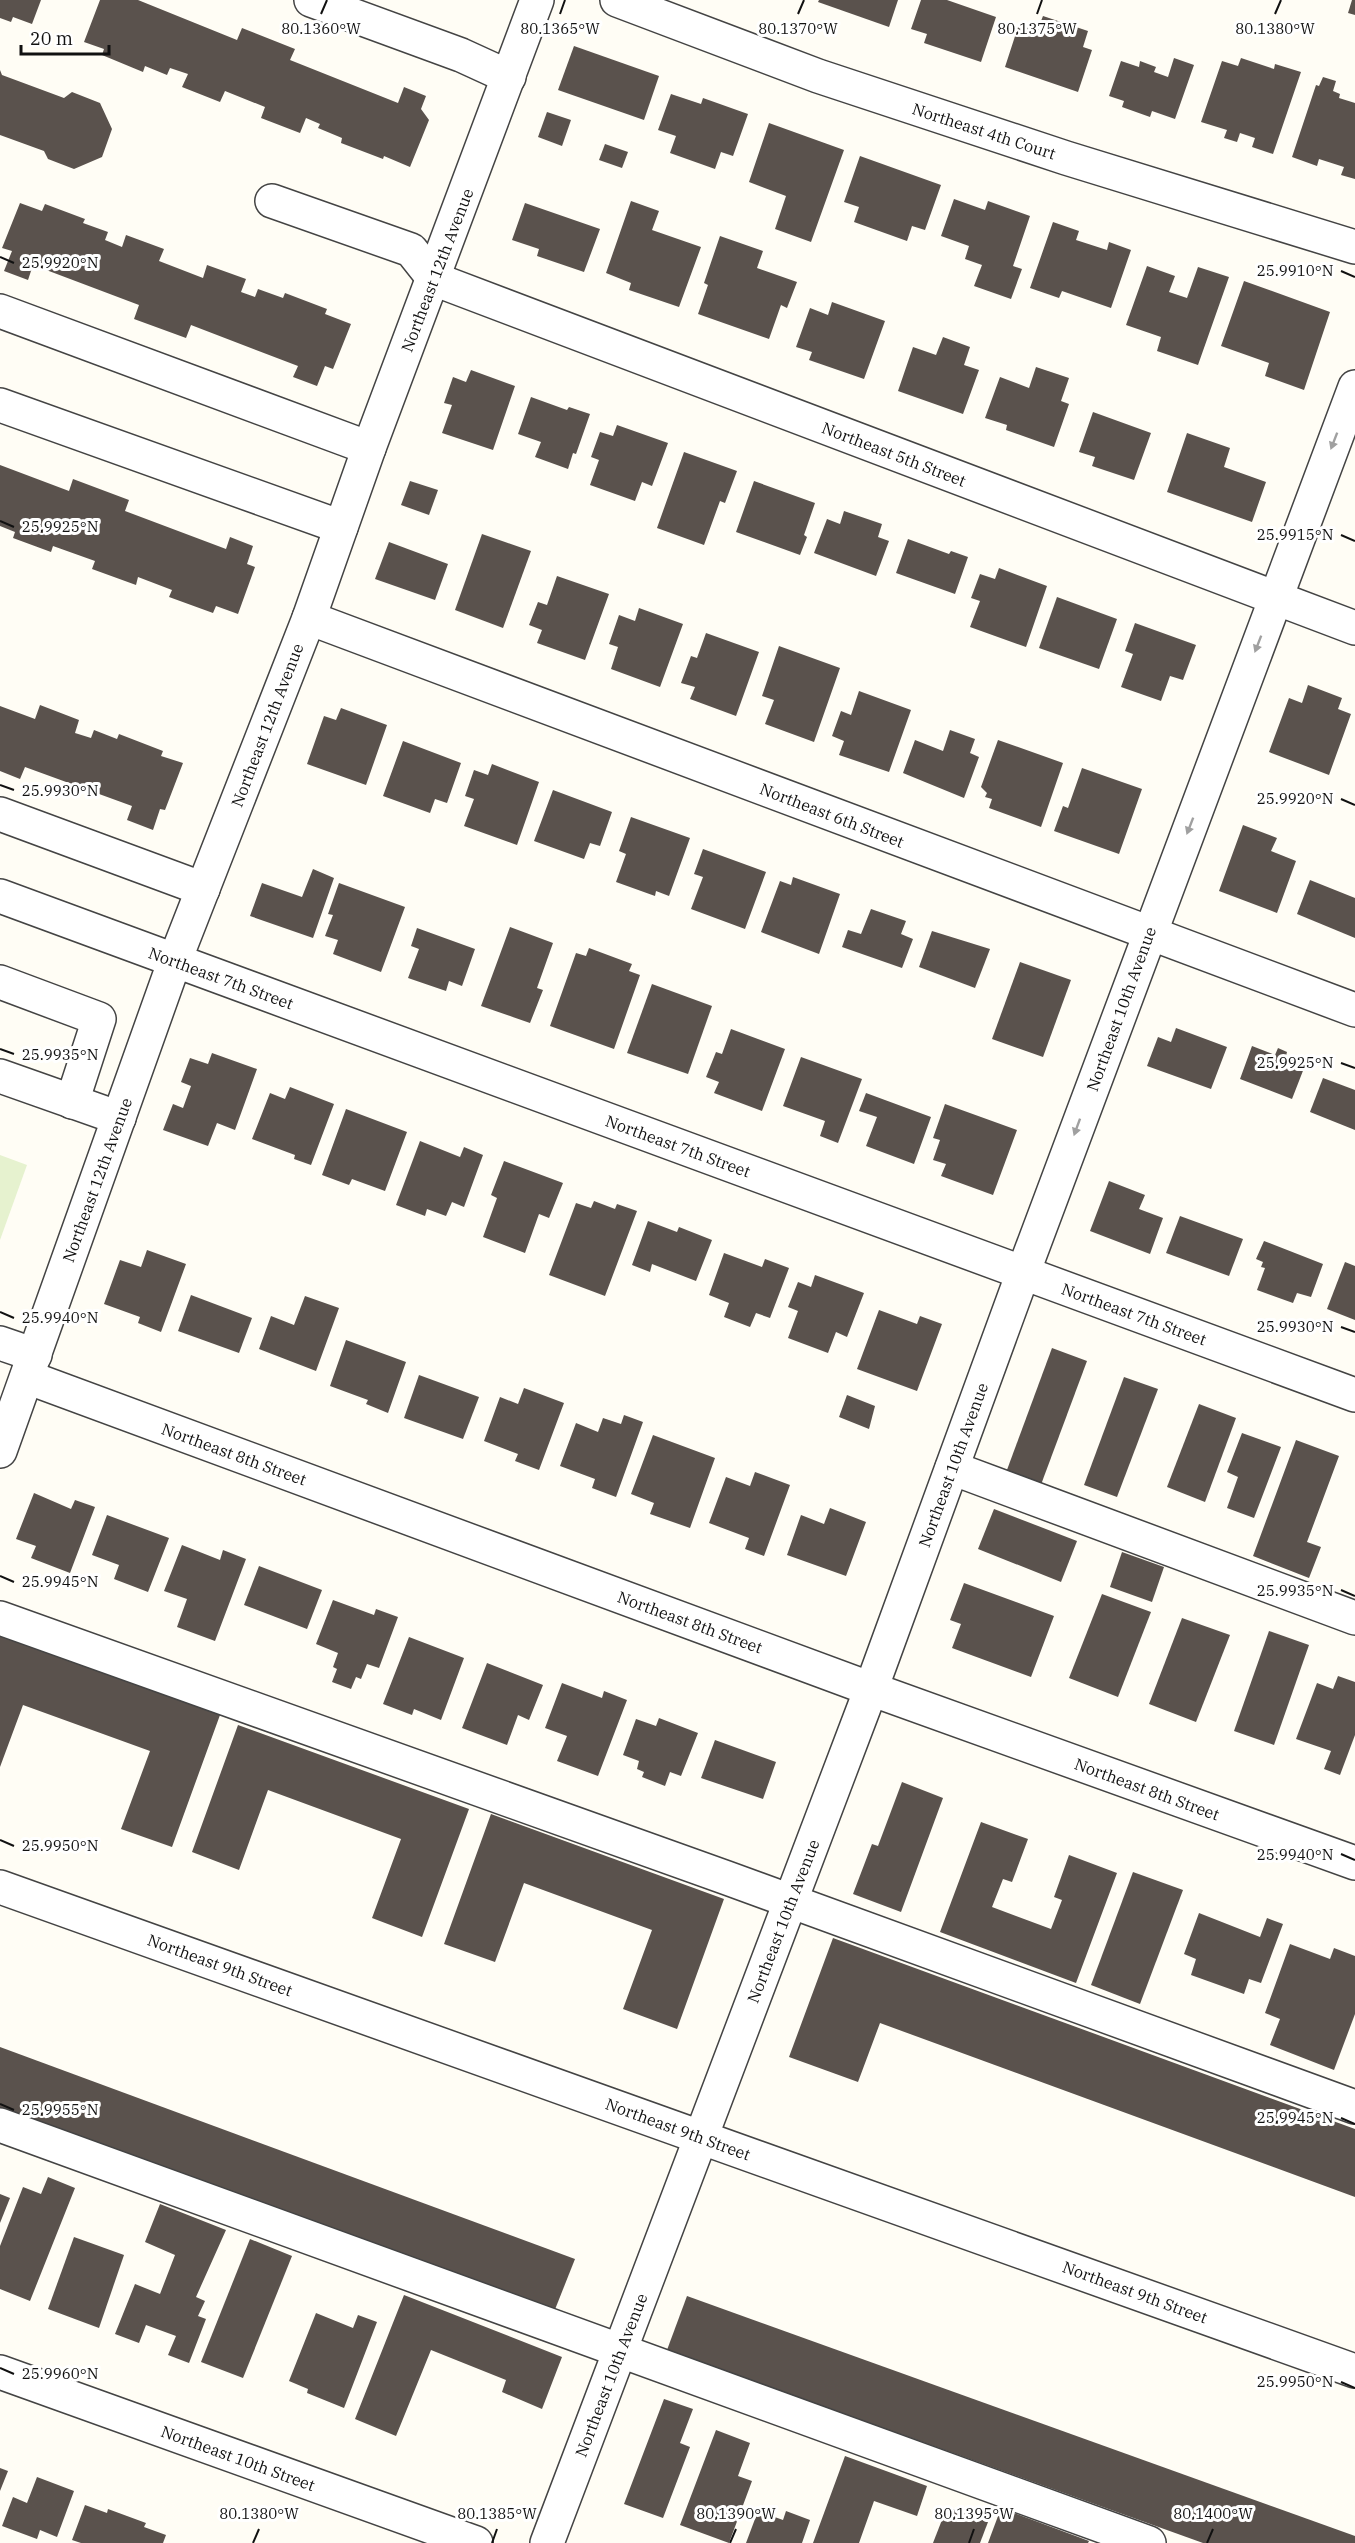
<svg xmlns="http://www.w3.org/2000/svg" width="1355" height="2543" font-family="'IBM Plex Serif',serif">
<rect width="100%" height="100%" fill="#fffdf5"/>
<polygon fill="#e6f2cf" points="0,1155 27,1165 0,1240"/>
<g fill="#5a524d">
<polygon points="0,0 41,0 32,24 13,17 11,22 0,18"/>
<polygon points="100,0 138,0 237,40 242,28 295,49 290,60 398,103 404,87 426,96 421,109 429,120 410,167 384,156 383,159 341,143 342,138 318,128 320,124 306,118 300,133 261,118 265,107 225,91 220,102 182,87 188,74 170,68 167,75 145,66 143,72 102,55 104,49 84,42"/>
<polygon points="819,0 898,0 889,27 818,2"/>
<polygon points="921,0 947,0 996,17 981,62 924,43 927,34 911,29"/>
<polygon points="1352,0 1355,0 1355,15 1348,13"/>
<polygon points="1043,16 1088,31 1083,47 1092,50 1078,92 1005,67 1019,24 1037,31"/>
<polygon points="574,46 659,76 644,120 558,90"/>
<polygon points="1174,58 1194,65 1175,119 1152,111 1150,117 1122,107 1124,101 1109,96 1121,61 1139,67 1140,61 1156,67 1154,72 1168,77"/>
<polygon points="1241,58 1274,69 1275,64 1301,72 1273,154 1252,147 1255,138 1240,133 1237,142 1224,138 1227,130 1201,122 1222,61 1238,66"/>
<polygon points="0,70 2,75 64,98 72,92 100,103 112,129 102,157 74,169 48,159 44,151 0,135"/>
<polygon points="1323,77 1336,81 1333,91 1340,94 1339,98 1355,103 1355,179 1341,175 1344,167 1319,159 1317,166 1292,157 1316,85 1319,86"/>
<polygon points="671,94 701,104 703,98 748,114 733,156 721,152 715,169 670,153 676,136 658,130"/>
<polygon points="547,112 571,120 562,146 538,137"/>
<polygon points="769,123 844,150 811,242 775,229 786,196 749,182"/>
<polygon points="605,144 628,152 622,168 599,160"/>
<polygon points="860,156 941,185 925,230 912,226 907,241 854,222 859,207 844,202"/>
<polygon points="954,199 985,210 988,201 1030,216 1013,266 1022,269 1011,299 974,286 982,265 965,259 969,246 941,236"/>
<polygon points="631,201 659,211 652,230 701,247 679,307 629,290 631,283 606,273"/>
<polygon points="20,203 42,211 45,204 85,219 83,223 108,232 105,240 122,247 126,235 164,249 159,261 203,278 207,265 246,279 241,292 255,297 258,289 283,298 285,293 327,309 325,314 351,324 333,369 325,366 317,386 293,377 298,366 191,325 186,338 134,319 139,305 33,265 28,280 4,271 12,251 2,248"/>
<polygon points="525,203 600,229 584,272 537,256 539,249 512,240"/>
<polygon points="1053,222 1079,231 1076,240 1107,250 1109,242 1131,250 1111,308 1062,291 1059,298 1030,288"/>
<polygon points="720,236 763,251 757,268 797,282 787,308 781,305 769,339 698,314 708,285 704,283"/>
<polygon points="1147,266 1175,276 1169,292 1187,298 1198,267 1229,277 1198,365 1157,351 1161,337 1126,325"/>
<polygon points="1244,281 1330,312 1304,390 1265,376 1269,363 1221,346"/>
<polygon points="832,302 885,321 864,379 809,360 812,352 796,347 810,308 828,315"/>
<polygon points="943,337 970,347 964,365 979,370 963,414 898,391 913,347 936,355"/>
<polygon points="1036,367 1069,378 1061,401 1069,404 1054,447 1006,430 1007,425 985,418 1000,377 1029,388"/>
<polygon points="471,370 515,386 493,450 442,433 452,405 444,403 453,377 466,382"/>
<polygon points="531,397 567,410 569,407 590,414 576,454 573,453 568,469 535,457 541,442 518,434"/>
<polygon points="1093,412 1151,433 1134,480 1092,466 1095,457 1079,452"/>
<polygon points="617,425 668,443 652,486 642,482 635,501 590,485 599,460 591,457 600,432 613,436"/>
<polygon points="1187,433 1230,448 1224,467 1266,482 1252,522 1167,492"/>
<polygon points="684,452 737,471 725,503 720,501 704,545 657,528"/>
<polygon points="0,465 69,491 73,479 129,500 125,511 226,549 230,537 253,546 247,564 255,567 238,614 216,606 213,613 169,597 172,590 138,577 136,585 92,569 95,561 53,546 51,552 13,538 15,532 0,526"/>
<polygon points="410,481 438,490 429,515 401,505"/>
<polygon points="754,481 815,503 804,535 807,537 800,555 736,532"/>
<polygon points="844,511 882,524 878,537 889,541 876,576 814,553 827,519 840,524"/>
<polygon points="482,534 531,551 503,628 455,610"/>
<polygon points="908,539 949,554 951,551 968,557 955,594 896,573"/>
<polygon points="389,542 448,564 435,600 375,579"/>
<polygon points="999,568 1047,586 1026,647 970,627 980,601 971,598 980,574 995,579"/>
<polygon points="557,576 609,594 585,660 537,643 542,630 529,625 538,602 547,605"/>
<polygon points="1057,597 1117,619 1099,669 1039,648"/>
<polygon points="639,608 683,624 660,687 611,669 618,647 609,644 619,615 635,621"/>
<polygon points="1135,623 1196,645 1183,680 1170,676 1161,701 1121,687 1133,654 1125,651"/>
<polygon points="706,633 759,652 736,716 690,699 695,687 681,683 691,656 697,658"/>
<polygon points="779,646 840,668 814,742 765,724 774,700 762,696"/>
<polygon points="1308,685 1342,698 1338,709 1351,714 1329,775 1269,752 1289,698 1302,703"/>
<polygon points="859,691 911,710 889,772 839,755 844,741 832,736 841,711 851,715"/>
<polygon points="40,705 79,720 75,733 91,738 94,730 117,739 119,734 163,751 161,756 183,763 165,810 160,809 153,830 127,820 132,806 25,767 20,779 0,771 0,706 35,719"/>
<polygon points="341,708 387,725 366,785 307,764 324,716 336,720"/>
<polygon points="950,730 975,739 970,753 979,757 964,798 903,773 915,740 943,751"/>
<polygon points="998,740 1063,763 1041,827 989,808 992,799 985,797 987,793 981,787"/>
<polygon points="403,741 461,763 447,803 435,799 430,813 383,796"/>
<polygon points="492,764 539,782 517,845 464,826 474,799 465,796 474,770 488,775"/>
<polygon points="1082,768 1142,789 1119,854 1054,831 1063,806 1068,808"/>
<polygon points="553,790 612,812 600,846 590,843 584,859 534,841"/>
<polygon points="631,817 690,838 669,896 656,891 655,896 616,882 626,854 619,851"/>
<polygon points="1243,825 1277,838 1271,851 1296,861 1277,913 1219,891"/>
<polygon points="703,849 766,872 745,929 691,909 703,877 694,874"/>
<polygon points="313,869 334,878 313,938 250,916 262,883 302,897"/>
<polygon points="793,877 840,894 819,954 761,932 780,881 791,885"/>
<polygon points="1310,880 1355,898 1355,938 1297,914"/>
<polygon points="339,883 405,907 381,972 333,954 338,940 325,936 333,915 328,914"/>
<polygon points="871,909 906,921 901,934 913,939 902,968 842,947 848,930 861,934"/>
<polygon points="510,927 553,943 537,988 543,990 530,1023 481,1006"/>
<polygon points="417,928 475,949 462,986 449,981 446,991 408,978 419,949 411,946"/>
<polygon points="932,931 990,949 975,988 919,967"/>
<polygon points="589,948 632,964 629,971 640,975 614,1049 550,1026 576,953 586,956"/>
<polygon points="1020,962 1071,980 1043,1057 992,1039"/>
<polygon points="652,984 712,1006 688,1074 627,1053"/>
<polygon points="1176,1028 1227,1047 1211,1089 1147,1066 1158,1037 1171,1042"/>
<polygon points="731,1029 785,1049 762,1111 714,1093 719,1082 706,1077 716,1052 722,1054"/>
<polygon points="1252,1046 1275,1055 1278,1048 1287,1052 1286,1056 1306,1063 1292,1099 1240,1079"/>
<polygon points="212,1053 257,1069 235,1130 217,1123 208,1146 163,1130 173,1104 183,1108 191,1086 181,1082 190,1058 208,1064"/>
<polygon points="801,1057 862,1079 838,1143 820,1136 825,1121 783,1106"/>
<polygon points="1323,1078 1355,1090 1355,1130 1310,1112"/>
<polygon points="290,1087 334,1104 311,1165 294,1159 295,1155 252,1139 270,1093 285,1099"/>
<polygon points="866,1093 931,1117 914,1164 866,1146 877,1117 859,1111"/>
<polygon points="945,1104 1017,1130 993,1195 941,1176 946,1164 933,1160 940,1140 933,1138"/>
<polygon points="346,1109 407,1132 385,1191 352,1179 349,1185 322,1175"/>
<polygon points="420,1141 460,1157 464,1147 483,1155 464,1207 452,1202 446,1216 427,1209 425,1216 396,1205"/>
<polygon points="504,1161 563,1183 549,1218 539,1214 525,1253 483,1237 497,1198 491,1195"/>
<polygon points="1109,1181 1145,1195 1139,1209 1163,1218 1150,1254 1090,1231"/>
<polygon points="594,1201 615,1209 617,1204 637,1211 605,1296 549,1275 576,1203 591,1208"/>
<polygon points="1180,1216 1243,1239 1229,1276 1166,1253"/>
<polygon points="648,1221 677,1232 679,1227 712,1240 696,1281 652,1264 650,1272 632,1265"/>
<polygon points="1264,1241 1323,1264 1311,1297 1297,1293 1293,1303 1257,1290 1265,1268 1261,1267 1263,1262 1256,1259"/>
<polygon points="147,1250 186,1264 161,1332 138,1323 140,1317 104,1304 120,1260 141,1267"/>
<polygon points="724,1253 762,1267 765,1259 789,1268 770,1318 756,1313 750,1327 724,1317 729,1303 709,1295"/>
<polygon points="1345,1262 1355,1266 1355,1320 1327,1309"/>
<polygon points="815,1275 864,1293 847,1337 836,1332 828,1353 788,1338 798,1311 788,1307 798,1282 811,1287"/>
<polygon points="191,1295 252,1318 239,1353 178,1331"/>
<polygon points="305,1296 339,1308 316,1371 259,1349 271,1316 294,1325"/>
<polygon points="879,1310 917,1324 920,1316 942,1324 917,1391 857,1369"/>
<polygon points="346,1340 406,1362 388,1413 366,1404 368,1400 330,1386"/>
<polygon points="1052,1348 1087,1361 1039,1490 1004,1478"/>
<polygon points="419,1375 479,1397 463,1439 404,1418"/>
<polygon points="1124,1377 1158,1389 1117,1497 1084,1485"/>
<polygon points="524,1388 564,1403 539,1470 515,1461 518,1454 484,1441 500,1397 518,1404"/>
<polygon points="847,1395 875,1406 869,1429 839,1417"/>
<polygon points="1199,1404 1236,1418 1205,1502 1167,1487"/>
<polygon points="624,1415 643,1422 616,1497 592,1488 595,1479 560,1466 576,1423 598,1432 603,1418 621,1424"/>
<polygon points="1242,1433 1281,1447 1254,1518 1227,1508 1238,1477 1227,1472"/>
<polygon points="653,1435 715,1458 690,1528 650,1514 654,1503 631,1494"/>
<polygon points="1296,1440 1339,1456 1307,1542 1321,1547 1309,1578 1253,1556"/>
<polygon points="755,1472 790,1485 764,1556 745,1549 749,1538 709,1523 726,1477 750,1486"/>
<polygon points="34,1493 71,1509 75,1500 95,1507 70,1573 31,1558 36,1546 16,1539"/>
<polygon points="830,1508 866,1522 846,1576 787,1555 801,1515 824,1524"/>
<polygon points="994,1509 1077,1541 1061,1582 978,1549"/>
<polygon points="107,1515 169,1538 148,1592 114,1579 119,1565 92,1555"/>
<polygon points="182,1545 220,1560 223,1550 246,1559 215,1641 177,1627 187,1599 164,1591"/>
<polygon points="1122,1552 1164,1567 1152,1602 1110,1587"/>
<polygon points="259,1566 322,1590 307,1629 244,1605"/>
<polygon points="964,1583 1054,1616 1031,1677 952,1648 961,1624 950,1620"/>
<polygon points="1102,1594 1151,1612 1118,1697 1069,1678"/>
<polygon points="333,1600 374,1615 376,1609 398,1617 379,1668 367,1664 361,1679 356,1677 351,1689 332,1682 337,1669 333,1667 338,1653 316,1644"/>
<polygon points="1182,1618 1230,1635 1196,1722 1149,1704"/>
<polygon points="1269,1631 1309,1645 1274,1745 1234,1731"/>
<polygon points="0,1635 220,1715 172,1847 121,1829 150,1751 23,1705 0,1767"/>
<polygon points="409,1637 464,1658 441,1720 414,1709 412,1715 383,1704"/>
<polygon points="487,1663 543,1685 529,1720 518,1715 507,1745 462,1728"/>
<polygon points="1338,1676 1355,1682 1355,1735 1340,1775 1324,1769 1331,1751 1296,1739 1317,1683 1333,1689"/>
<polygon points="562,1683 602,1698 604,1691 627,1700 598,1776 557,1761 567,1736 545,1728"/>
<polygon points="659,1718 698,1733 681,1776 670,1772 665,1786 642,1777 644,1772 637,1769 639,1761 623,1755 636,1719 656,1726"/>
<polygon points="238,1725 469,1809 422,1937 372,1918 401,1839 268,1790 239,1870 192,1852"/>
<polygon points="715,1740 776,1762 763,1799 701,1778"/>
<polygon points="902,1782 943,1798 901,1912 853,1894 872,1844 878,1846"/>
<polygon points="491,1814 724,1899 677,2029 623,2009 652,1930 524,1883 495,1962 444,1944"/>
<polygon points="981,1822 1028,1839 1012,1882 1003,1879 992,1907 1051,1929 1062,1900 1054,1897 1069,1855 1117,1873 1076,1983 940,1932"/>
<polygon points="1133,1872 1183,1890 1140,2004 1091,1985"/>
<polygon points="1199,1913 1260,1937 1267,1918 1283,1924 1261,1983 1249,1979 1244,1994 1191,1975 1196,1959 1184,1954"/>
<polygon points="833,1938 1355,2129 1355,2197 880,2023 858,2082 789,2057"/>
<polygon points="1290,1944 1330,1959 1334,1948 1355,1956 1355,2014 1334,2070 1270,2045 1280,2019 1265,2013"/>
<polygon points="0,2047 575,2259 554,2312 0,2112"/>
<polygon points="48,2177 75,2188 30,2301 0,2289 0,2246 23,2187 41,2194"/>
<polygon points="0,2194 10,2198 0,2223"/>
<polygon points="160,2204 226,2230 196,2297 205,2301 198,2316 206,2319 189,2363 168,2355 176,2336 146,2325 139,2343 115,2334 135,2284 160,2294 175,2255 145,2242"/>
<polygon points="74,2237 124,2255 99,2328 48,2309"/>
<polygon points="250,2239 292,2256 243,2378 201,2362"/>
<polygon points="404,2295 562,2357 542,2409 502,2392 506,2380 431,2350 396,2436 355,2419"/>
<polygon points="687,2296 1355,2536 1355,2543 1203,2543 667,2350"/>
<polygon points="316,2313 353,2328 358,2315 377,2322 344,2408 307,2393 308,2389 289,2381"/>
<polygon points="664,2399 693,2409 680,2443 690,2447 663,2518 624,2504"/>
<polygon points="716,2430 750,2443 738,2476 752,2481 729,2543 680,2525"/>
<polygon points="845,2456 927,2486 917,2516 874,2501 859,2543 813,2543"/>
<polygon points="0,2468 8,2471 0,2491"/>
<polygon points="37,2477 74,2491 57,2537 40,2530 37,2539 2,2526 13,2497 27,2503"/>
<polygon points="85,2505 107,2513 108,2509 146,2523 144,2527 166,2535 163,2543 81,2543 72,2540"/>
<polygon points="947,2507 988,2522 980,2543 933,2543"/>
<polygon points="1001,2508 1089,2541 1088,2543 988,2543"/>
<polygon points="758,2511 783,2520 786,2511 810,2520 802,2543 746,2543"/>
</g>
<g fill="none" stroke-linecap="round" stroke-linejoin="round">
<g stroke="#444" stroke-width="36">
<g id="minor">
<polyline points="311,0 461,55 509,77"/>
<polyline points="617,0 818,76 1066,158 1355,247"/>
<polyline points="272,201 411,250 434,279 1355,628"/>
<polyline points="0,311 369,448"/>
<polyline points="0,405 341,527"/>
<polyline points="309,618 1355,1010"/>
<polyline points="0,814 203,889"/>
<polyline points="0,896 1355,1395"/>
<polyline points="0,982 99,1019 72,1102"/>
<polyline points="0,1076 119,1118"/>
<polyline points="0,1343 35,1355"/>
<polyline points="27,1377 871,1689 1355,1863"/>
<polyline points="0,1451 175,960 309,618 369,448 537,0"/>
<polyline points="952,1468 1355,1618"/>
<polyline points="0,1618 727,1878 1355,2107"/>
<polyline points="0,1887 1355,2371"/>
<polyline points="0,2125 1149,2543"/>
<polyline points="0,2372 476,2543"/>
<polyline points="547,2543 871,1689 1023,1273 1355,387"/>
</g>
</g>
<use href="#minor" stroke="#fff" stroke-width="33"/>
</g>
<defs><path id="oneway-solid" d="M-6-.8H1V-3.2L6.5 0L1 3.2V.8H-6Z" transform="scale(1.5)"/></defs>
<g fill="#a0a0a0">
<use href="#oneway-solid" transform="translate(1334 441) rotate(111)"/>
<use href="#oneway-solid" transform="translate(1258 644) rotate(111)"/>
<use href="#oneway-solid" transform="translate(1190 826) rotate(111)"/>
<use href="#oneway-solid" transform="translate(1077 1127) rotate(110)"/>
</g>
<path fill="none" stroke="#111" stroke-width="2" d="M321,14L327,0M560,14L565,0M798,14L804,0M1037,14L1042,0M1275,14L1281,0M0,257L14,263M1341,271L1355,277M0,521L14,527M1341,535L1355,541M0,785L14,790M1341,799L1355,805M0,1049L14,1054M1341,1063L1355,1068M0,1312L14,1318M1341,1327L1355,1332M0,1576L14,1582M1341,1590L1355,1596M0,1840L14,1846M1341,1854L1355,1860M0,2104L14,2110M1341,2118L1355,2124M0,2368L14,2374M1341,2382L1355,2388M253,2543L259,2529M492,2543L497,2529M730,2543L736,2529M969,2543L974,2529M1207,2543L1213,2529"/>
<g text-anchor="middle" stroke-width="6" stroke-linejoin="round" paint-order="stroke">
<g font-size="16" fill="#111" stroke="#fff">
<text transform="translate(984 131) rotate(18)" y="6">Northeast 4th Court</text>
<text transform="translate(437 270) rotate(-69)" y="6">Northeast 12th Avenue</text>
<text transform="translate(894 454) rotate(21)" y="6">Northeast 5th Street</text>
<text transform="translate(267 725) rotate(-69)" y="6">Northeast 12th Avenue</text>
<text transform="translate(832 815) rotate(21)" y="6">Northeast 6th Street</text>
<text transform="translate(221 978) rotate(20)" y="6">Northeast 7th Street</text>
<text transform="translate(1121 1009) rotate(-70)" y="6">Northeast 10th Avenue</text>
<text transform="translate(678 1146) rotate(20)" y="6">Northeast 7th Street</text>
<text transform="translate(97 1180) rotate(-70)" y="6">Northeast 12th Avenue</text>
<text transform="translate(1134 1314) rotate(20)" y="6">Northeast 7th Street</text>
<text transform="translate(234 1454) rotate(20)" y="6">Northeast 8th Street</text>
<text transform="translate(953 1465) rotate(-70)" y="6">Northeast 10th Avenue</text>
<text transform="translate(690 1622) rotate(20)" y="6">Northeast 8th Street</text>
<text transform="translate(1147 1789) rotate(20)" y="6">Northeast 8th Street</text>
<text transform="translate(783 1921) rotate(-69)" y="6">Northeast 10th Avenue</text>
<text transform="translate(220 1965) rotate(20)" y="6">Northeast 9th Street</text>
<text transform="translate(678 2129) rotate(20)" y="6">Northeast 9th Street</text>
<text transform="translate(1135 2292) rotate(20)" y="6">Northeast 9th Street</text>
<text transform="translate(611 2375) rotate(-69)" y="6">Northeast 10th Avenue</text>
<text transform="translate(238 2458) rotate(20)" y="6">Northeast 10th Street</text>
</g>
</g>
<g font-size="15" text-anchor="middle" fill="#111" stroke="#fff" stroke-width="6" stroke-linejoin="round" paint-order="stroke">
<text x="560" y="34">80.1365°W</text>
<text x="1275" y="34">80.1380°W</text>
<text x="321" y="34">80.1360°W</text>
<text x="798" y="34">80.1370°W</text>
<text x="1037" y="34">80.1375°W</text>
<text x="60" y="268">25.9920°N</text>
<text x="1295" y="276">25.9910°N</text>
<text x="60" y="532">25.9925°N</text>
<text x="1295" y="540">25.9915°N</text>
<text x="60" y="796">25.9930°N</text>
<text x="1295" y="804">25.9920°N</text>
<text x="60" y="1060">25.9935°N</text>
<text x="1295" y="1068">25.9925°N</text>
<text x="60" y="1323">25.9940°N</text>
<text x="1295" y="1332">25.9930°N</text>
<text x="60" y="1587">25.9945°N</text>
<text x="1295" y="1596">25.9935°N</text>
<text x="60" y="1851">25.9950°N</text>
<text x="1295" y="1860">25.9940°N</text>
<text x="60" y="2115">25.9955°N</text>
<text x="1295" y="2123">25.9945°N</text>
<text x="60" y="2379">25.9960°N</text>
<text x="1295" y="2387">25.9950°N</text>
<text x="259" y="2519">80.1380°W</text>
<text x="497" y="2519">80.1385°W</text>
<text x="736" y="2519">80.1390°W</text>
<text x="974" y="2519">80.1395°W</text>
<text x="1213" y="2519">80.1400°W</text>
</g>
<path d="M21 45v9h88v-9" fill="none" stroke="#111111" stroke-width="3"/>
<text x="30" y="45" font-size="18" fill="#111111" stroke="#ffffff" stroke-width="4.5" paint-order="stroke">20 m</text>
</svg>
